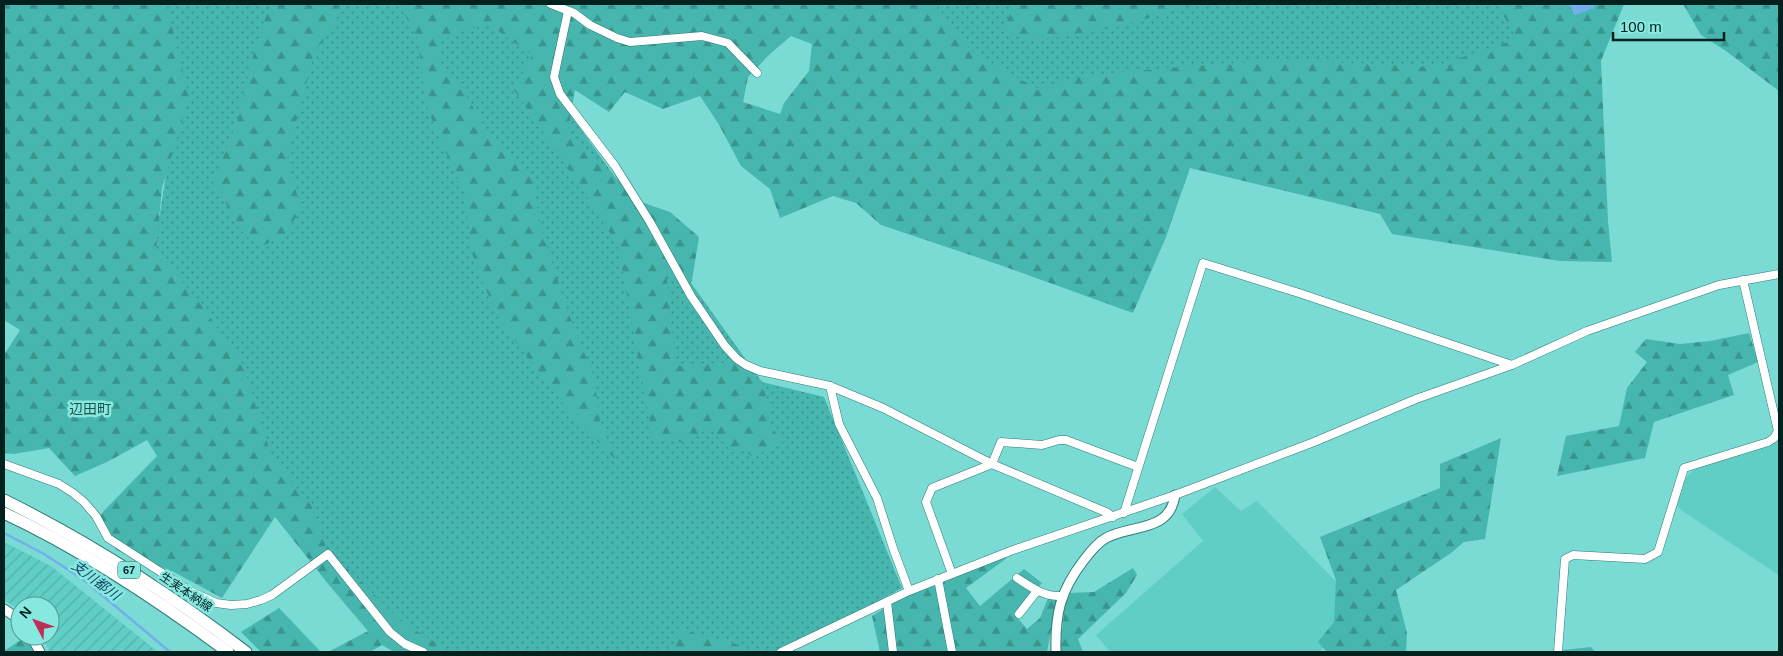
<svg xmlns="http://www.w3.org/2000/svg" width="1783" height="656" font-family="Arial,'Noto Sans JP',sans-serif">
<defs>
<pattern id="industrial-furrows" width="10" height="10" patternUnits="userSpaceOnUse" patternTransform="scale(1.25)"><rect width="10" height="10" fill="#60cec5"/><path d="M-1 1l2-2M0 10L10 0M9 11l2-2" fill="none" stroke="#52b1a9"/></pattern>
<pattern id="grass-dots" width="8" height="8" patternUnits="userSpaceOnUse" patternTransform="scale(1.25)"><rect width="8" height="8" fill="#46b6ae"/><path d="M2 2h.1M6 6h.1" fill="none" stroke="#38948d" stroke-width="1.8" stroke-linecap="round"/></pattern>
<pattern id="forest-firs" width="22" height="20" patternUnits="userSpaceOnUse" patternTransform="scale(1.25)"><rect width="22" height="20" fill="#46b6ae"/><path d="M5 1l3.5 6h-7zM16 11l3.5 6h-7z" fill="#38948d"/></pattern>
</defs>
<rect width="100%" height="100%" fill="#79dbd3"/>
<g fill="#60cec5">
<polygon points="1779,442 1779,575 1681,510 1677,504 1686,478 1693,470"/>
<polygon points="1215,487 1241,511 1257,501 1366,612 1319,652 1110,652 1096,635 1203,541 1182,514"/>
</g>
<polygon fill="url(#industrial-furrows)" points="4,542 51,566 158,652 50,652 41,636 50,636 50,606 20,606 20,610 4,600"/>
<polygon fill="url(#grass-dots)" points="150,4 1538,4 1545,21 1477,70 1019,98 855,9 547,82 762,382 824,397 902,588 784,652 435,652 398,632 270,485 148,246 160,214 178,92"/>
<g fill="url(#forest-firs)" fill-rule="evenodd">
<polygon points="4,4 168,4 167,6 189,97 162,188 156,250 202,306 243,364 271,455 311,505 326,548 391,611 411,628 442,646 446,652 394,652 382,645 370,652 328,652 368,631 329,585 275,517 222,598 174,572 116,550 100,515 157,456 147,440 107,462 75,476 49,448 14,454 4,453 4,355 20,330 4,320"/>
<polygon points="270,4 339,4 340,9 335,25 315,51 287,156 301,210 282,237 264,245 245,236 213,182 237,123 252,59"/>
<path d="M399,4H935L972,52L1036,88L1087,75L1277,59L1433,67L1517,39L1497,4H1569L1575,15L1593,8L1594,4H1624L1601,61L1608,221L1612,262L1560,261L1392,234L1380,214L1190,168L1166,237L1133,313L1003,266L881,225L856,203L833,196L780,218L770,189L741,166L718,123L700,96L663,109L625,92L609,112L575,90L568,131L641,202L670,212L699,237L692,280L686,294L666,270L676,366L737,362L762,382L769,407L767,423L784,442L752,457L744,449L732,452L710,429L681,442L653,440L618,246L590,201L514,90L532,55L490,25L457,31L441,42L438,64L460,85L490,136L532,174L540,223L566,307L594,377L600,422L615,459L572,415L501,322L481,279L470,247L466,195L440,140L425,101L418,40ZM791,36L812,44L809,71L784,103L780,114L743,102L748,77L770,54Z"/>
<polygon points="1016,4 1192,4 1123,26 1030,41 1004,30 1012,8"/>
<polygon points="1683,4 1779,4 1779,91 1726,51 1701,35"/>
<polygon points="1749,333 1758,362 1728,375 1734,395 1654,422 1645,458 1557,476 1566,436 1619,426 1627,388 1647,362 1635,352 1646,339 1680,344 1710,341"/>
<polygon points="1501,438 1485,539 1464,542 1451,553 1396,590 1407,633 1406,652 1327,652 1318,642 1334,622 1336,580 1320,537 1440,488 1440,464"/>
<polygon points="1000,554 1007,558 966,588 980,606 1024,569 1042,583 1014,614 1027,629 1040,618 1048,598 1057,599 1047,652 880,652 872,616 902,598"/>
<polygon points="1133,568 1137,575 1126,593 1078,639 1083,652 1060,652 1066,593 1094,592"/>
<polygon points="279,608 321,652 261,652 241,632"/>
<polygon points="682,630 747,647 745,652 668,652"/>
<polygon points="27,636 37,652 4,652 4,651"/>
<polygon points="1591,647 1595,652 1562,652 1563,650"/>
</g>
<polygon fill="#71b0ec" points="1569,4 1594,4 1594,8 1575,15"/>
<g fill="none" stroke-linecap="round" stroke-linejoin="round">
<polyline stroke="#71b0ec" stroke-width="2.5" points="4,533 44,554 84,580 170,652"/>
<g stroke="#2e7a75" stroke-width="9">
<g id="minor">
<polyline points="551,4 574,13 590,25 617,38 630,42 702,36 728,43 757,73"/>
<polyline points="568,11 554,77 560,94 615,166 650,222 691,296 725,346 737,359 746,365 760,371 830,386 883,408 992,464 1108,513 1113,517"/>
<polyline points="830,386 839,424 877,498 893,548 909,591"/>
<polyline points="4,464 59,484 73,493 84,502 96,516 108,538 190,591 216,603 231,605 247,604 261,600 272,595 328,554 390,632 405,644 423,652"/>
<polyline points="1124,513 1203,263 1299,293 1512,365"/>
<polyline points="952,574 926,502 932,488 992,464 1001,442 1042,445 1059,440 1066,440 1138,467"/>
<path d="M1017,578C1031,587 1044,597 1062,596"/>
<polyline points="938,579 952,652"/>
<polyline points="887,602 893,652"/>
<polyline points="1019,614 1037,591"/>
<polyline points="781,652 909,591 952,574 1013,550 1175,495 1314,442 1416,399 1512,365 1587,331 1719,285 1779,274"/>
<polyline points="1558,652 1565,559 1573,555 1645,559 1658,552 1684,468 1768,442 1774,438 1778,431 1743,280"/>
</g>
</g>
<g stroke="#2e7a75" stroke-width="11">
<g id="tertiary">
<polyline points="4,609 20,620"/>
<polyline points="31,636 40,652"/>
<path d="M1056,652C1055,614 1060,591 1084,560C1090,552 1097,543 1106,538C1131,524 1170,533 1175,495"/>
</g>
</g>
<g stroke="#2e7a75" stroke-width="13">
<g id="primary">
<path d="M4,500C89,542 170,594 246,652"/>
<path d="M4,513C83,550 158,600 228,652"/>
</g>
</g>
<use href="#minor" stroke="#fff" stroke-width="8"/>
<use href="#tertiary" stroke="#fff" stroke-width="9"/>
<use href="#primary" stroke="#fff" stroke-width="11"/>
</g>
<g text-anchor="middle" stroke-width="5" stroke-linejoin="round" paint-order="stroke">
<rect fill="#87e8e0" stroke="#295d59" stroke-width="1" x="118" y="561.5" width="22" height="17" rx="4"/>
<g font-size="11" font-weight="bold" fill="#01211f">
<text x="129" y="574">67</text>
</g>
<g font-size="12" fill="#01211f" stroke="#87e8e0">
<text transform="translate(186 592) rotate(34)" y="4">生実本納線</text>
</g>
<g font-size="14" fill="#1c514d" stroke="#87e8e0">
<text x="90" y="414">辺田町</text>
</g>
<g font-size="14" font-style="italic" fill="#16446b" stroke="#87e8e0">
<text transform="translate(96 580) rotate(37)" y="5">支川都川</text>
</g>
</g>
<rect width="1783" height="656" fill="none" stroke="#01211f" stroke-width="10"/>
<g transform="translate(35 621) rotate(311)"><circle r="24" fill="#87e8e0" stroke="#519893"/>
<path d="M0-4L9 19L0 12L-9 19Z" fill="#bd2e59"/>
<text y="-8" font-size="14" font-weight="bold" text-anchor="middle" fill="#01211f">N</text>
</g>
<path d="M1613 32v8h111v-8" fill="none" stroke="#01211f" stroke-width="2.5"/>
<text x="1620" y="32" font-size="15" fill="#01211f" stroke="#87e8e0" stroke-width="4" paint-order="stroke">100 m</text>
</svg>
